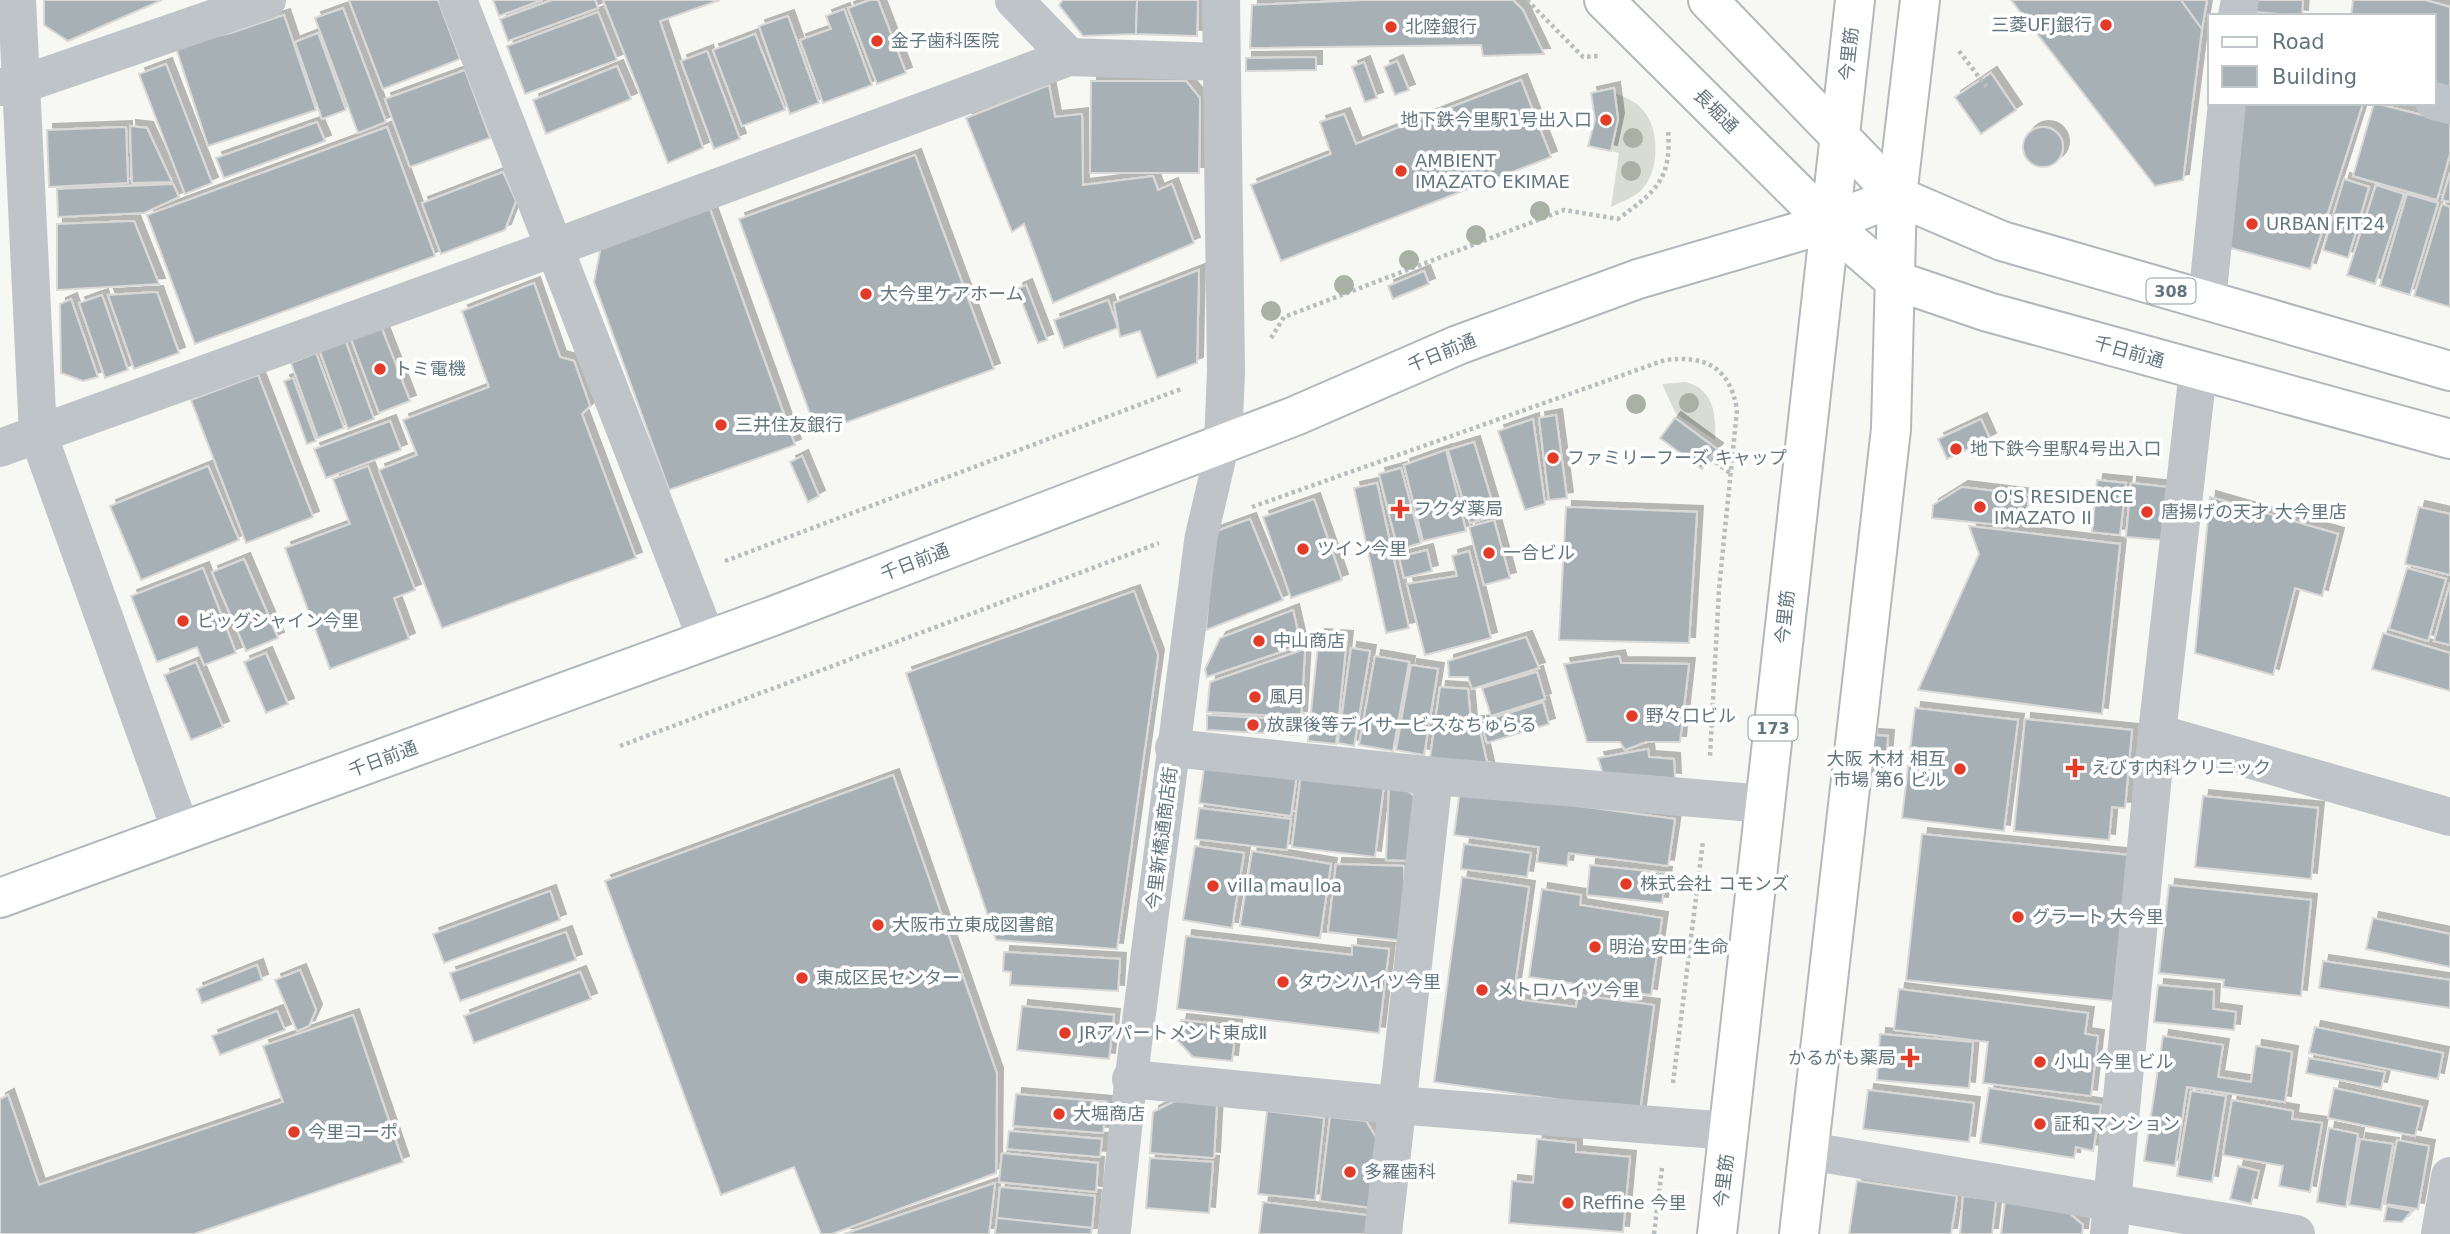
<svg xmlns="http://www.w3.org/2000/svg" width="2450" height="1234" font-family="'DejaVu Sans','Noto Sans JP',sans-serif">
<defs>
<filter id="shadow"><feDropShadow dx="6" dy="-6" stdDeviation="0" flood-color="#0004"/></filter>
</defs>
<rect width="100%" height="100%" fill="#f7f7f4"/>
<g fill="#d8dcd3">
<path d="M1615,93C1627,98 1639,103 1646,114C1659,133 1659,169 1644,187C1636,197 1623,201 1611,207L1619,153L1611,151L1618,119Z"/>
<path d="M1686,382C1714,390 1716,414 1715,440L1676,414L1662,384Z"/>
</g>
<g fill="#a7b1b5" stroke="#d9d8d7" stroke-width="2" filter="url(#shadow)">
<polygon points="44,0 162,0 68,41 44,25"/>
<polygon points="349,0 438,0 460,59 383,89"/>
<polygon points="493,0 542,0 499,16"/>
<polygon points="552,0 595,0 598,8 508,41 500,19"/>
<polygon points="603,0 720,0 660,21 703,148 668,163"/>
<polygon points="870,0 878,0 906,73 877,84 848,8"/>
<polygon points="1063,0 1137,0 1136,34 1083,36 1059,5"/>
<polygon points="1137,0 1198,0 1197,36 1136,34"/>
<polygon points="1364,0 1513,0 1523,10 1544,54 1483,56 1481,45 1250,48 1252,5"/>
<polygon points="2011,0 2181,0 2202,29 2183,180 2155,186"/>
<polygon points="2181,0 2207,0 2202,29"/>
<polygon points="2256,0 2303,0 2302,16 2255,12"/>
<polygon points="2353,0 2425,0 2450,7 2450,92 2434,88 2434,16 2351,16"/>
<polygon points="343,8 386,122 358,133 315,18"/>
<polygon points="844,9 872,85 823,103 800,40 831,29 826,16"/>
<polygon points="598,12 617,60 525,94 507,46"/>
<polygon points="284,15 316,110 208,146 175,45 231,33"/>
<polygon points="788,16 819,103 790,114 759,26"/>
<polygon points="318,33 346,110 322,119 295,42"/>
<polygon points="755,34 785,110 742,126 713,50"/>
<polygon points="707,51 740,139 714,149 681,61"/>
<polygon points="1316,57 1316,70 1246,71 1246,58"/>
<polygon points="1397,61 1409,90 1395,95 1384,67"/>
<polygon points="1364,62 1377,98 1365,102 1352,67"/>
<polygon points="166,64 212,183 185,194 139,74"/>
<polygon points="617,66 631,99 546,134 533,100"/>
<polygon points="465,70 490,138 410,167 385,99"/>
<polygon points="1991,73 2016,110 1981,134 1955,97"/>
<polygon points="1521,80 1551,157 1281,261 1251,185 1331,154 1320,122 1344,114 1356,144"/>
<polygon points="1091,81 1186,81 1200,98 1199,173 1090,173"/>
<polygon points="1049,85 1055,117 1082,114 1083,185 1153,176 1158,190 1172,184 1194,243 1053,303 1024,224 1012,232 966,118"/>
<polygon points="1614,88 1618,119 1611,151 1588,146 1595,120 1591,93"/>
<polygon points="2241,103 2363,103 2310,269 2223,246"/>
<polygon points="2374,103 2450,122 2450,154 2437,200 2353,176"/>
<polygon points="317,122 325,141 224,178 216,158"/>
<polygon points="130,126 147,128 172,182 132,183"/>
<circle cx="2043" cy="147" r="20"/>
<polygon points="126,127 128,183 49,187 47,130"/>
<polygon points="387,127 435,256 195,344 147,215"/>
<polygon points="915,155 994,369 817,433 739,219"/>
<polygon points="503,172 516,201 505,230 441,254 422,203"/>
<polygon points="2450,173 2450,202 2442,200"/>
<polygon points="2344,179 2369,187 2348,258 2323,250"/>
<polygon points="173,184 179,197 144,213 58,217 57,189"/>
<polygon points="2376,185 2404,194 2375,284 2347,275"/>
<polygon points="2407,194 2438,203 2410,295 2380,286"/>
<polygon points="2442,204 2450,207 2450,307 2414,296"/>
<polygon points="710,209 795,445 669,490 594,282 601,246"/>
<polygon points="134,221 159,284 57,290 57,224"/>
<polygon points="1199,270 1197,363 1157,378 1140,331 1120,337 1114,303"/>
<polygon points="1424,271 1429,284 1393,299 1388,286"/>
<polygon points="534,283 560,357 574,361 590,406 582,414 636,558 442,628 379,470 417,455 403,420 489,387 462,311"/>
<polygon points="1026,285 1047,340 1038,343 1017,289"/>
<polygon points="157,292 179,353 134,369 108,295"/>
<polygon points="102,295 128,370 105,378 79,303"/>
<polygon points="71,299 98,377 83,381 61,373 60,304"/>
<polygon points="1108,300 1118,328 1064,348 1054,320"/>
<polygon points="380,324 410,401 379,413 350,336"/>
<polygon points="344,337 374,419 348,429 318,346"/>
<polygon points="316,353 344,428 318,438 291,363"/>
<polygon points="258,375 313,517 246,543 191,400"/>
<polygon points="293,378 316,441 307,444 284,381"/>
<polygon points="1556,415 1567,498 1549,500 1539,418"/>
<polygon points="1675,418 1717,449 1702,469 1660,438"/>
<polygon points="1533,419 1545,504 1525,510 1498,431"/>
<polygon points="1981,419 1990,439 1947,459 1938,439"/>
<polygon points="390,421 401,450 326,478 314,449"/>
<polygon points="1474,442 1496,515 1470,523 1448,450"/>
<polygon points="1446,450 1466,531 1423,541 1404,465"/>
<polygon points="802,456 819,496 808,502 790,462"/>
<polygon points="208,466 239,540 141,580 110,506"/>
<polygon points="368,466 415,590 394,598 409,639 330,669 285,548 350,524 333,479"/>
<polygon points="1401,468 1421,543 1398,550 1379,474"/>
<polygon points="2097,480 2126,483 2120,535 2092,532"/>
<polygon points="1377,483 1409,628 1386,633 1354,488"/>
<polygon points="2131,483 2167,487 2162,540 2126,537"/>
<polygon points="1962,487 2029,495 2027,511 2013,510 2011,526 1932,518 1933,505"/>
<polygon points="2210,497 2338,534 2322,596 2295,588 2273,675 2195,653"/>
<polygon points="1314,499 1342,580 1291,598 1263,517"/>
<polygon points="1566,507 1697,512 1689,643 1559,640"/>
<polygon points="2419,507 2450,514 2450,575 2405,564"/>
<polygon points="1250,519 1283,600 1206,630 1214,532"/>
<polygon points="1494,520 1510,578 1484,585 1469,527"/>
<polygon points="1969,526 2120,544 2102,714 1918,690 1979,554"/>
<polygon points="1427,550 1432,571 1404,578 1399,557"/>
<polygon points="1469,551 1491,638 1425,655 1407,584 1457,576 1452,556"/>
<polygon points="244,559 278,638 246,651 212,572"/>
<polygon points="203,568 236,653 204,665 197,647 157,662 131,596"/>
<polygon points="2407,568 2446,579 2428,641 2389,629"/>
<polygon points="2450,583 2450,645 2434,641"/>
<polygon points="1134,591 1158,655 1117,949 996,940 906,673"/>
<polygon points="1293,610 1301,645 1207,677 1205,669 1220,638"/>
<polygon points="2383,633 2450,653 2450,691 2372,669"/>
<polygon points="1319,635 1347,637 1336,744 1308,741"/>
<polygon points="1526,637 1539,668 1472,689 1468,677 1449,677 1448,661"/>
<polygon points="1351,648 1370,651 1354,746 1338,743"/>
<polygon points="1305,649 1301,717 1207,712 1210,682"/>
<polygon points="266,653 288,704 266,713 244,662"/>
<polygon points="1375,656 1409,662 1393,751 1359,745"/>
<polygon points="1619,656 1621,663 1689,664 1680,742 1646,742 1625,750 1620,742 1587,742 1564,664"/>
<polygon points="196,662 223,727 191,740 164,675"/>
<polygon points="1411,665 1438,669 1424,755 1396,750"/>
<polygon points="1537,672 1545,699 1491,716 1482,688"/>
<polygon points="1440,687 1468,689 1471,722 1478,722 1488,767 1430,758"/>
<polygon points="1543,702 1549,724 1487,743 1481,722"/>
<polygon points="1915,708 2018,720 2004,831 1902,818"/>
<polygon points="1207,715 1301,720 1299,735 1207,730"/>
<polygon points="2025,719 2132,730 2125,808 2112,807 2109,840 2014,831"/>
<polygon points="1873,735 1888,736 1885,775 1871,774"/>
<polygon points="1648,749 1649,757 1674,759 1675,779 1603,774 1598,758"/>
<polygon points="1205,762 1297,774 1291,816 1199,803"/>
<polygon points="1301,774 1384,784 1375,857 1292,847"/>
<polygon points="893,775 997,1074 996,1173 832,1234 821,1234 794,1167 721,1195 605,881"/>
<polygon points="1389,787 1403,787 1419,800 1412,861 1386,860"/>
<polygon points="1460,790 1675,819 1668,866 1569,853 1567,866 1537,862 1539,847 1454,835"/>
<polygon points="2203,796 2318,808 2311,879 2195,867"/>
<polygon points="1199,808 1291,819 1287,850 1195,839"/>
<polygon points="1922,834 2129,855 2113,1001 1906,980"/>
<polygon points="1464,844 1531,853 1527,877 1461,869"/>
<polygon points="1195,846 1244,853 1232,928 1183,920"/>
<polygon points="1252,851 1331,864 1320,938 1240,926"/>
<polygon points="1336,864 1404,866 1405,941 1328,932"/>
<polygon points="1590,865 1666,873 1662,903 1587,895"/>
<polygon points="1462,877 1529,887 1515,985 1522,1000 1576,1007 1578,995 1654,1005 1640,1111 1434,1082"/>
<polygon points="2169,885 2311,900 2301,996 2223,987 2224,980 2159,973"/>
<polygon points="1542,889 1581,895 1580,905 1662,918 1651,995 1529,977"/>
<polygon points="550,891 560,920 444,963 433,934"/>
<polygon points="2373,918 2450,934 2450,967 2366,949"/>
<polygon points="566,932 576,960 460,1001 450,973"/>
<polygon points="1186,936 1352,955 1352,945 1389,949 1379,1033 1177,1009"/>
<polygon points="1004,952 1120,959 1118,991 1010,985 1011,972 1003,971"/>
<polygon points="2323,961 2450,980 2450,1008 2319,988"/>
<polygon points="257,965 262,980 202,1003 197,989"/>
<polygon points="300,970 316,1010 309,1026 297,1031 275,980"/>
<polygon points="580,972 591,999 474,1043 464,1016"/>
<polygon points="2158,985 2214,990 2213,1009 2236,1012 2234,1030 2154,1022"/>
<polygon points="1899,989 2088,1013 2085,1034 2098,1036 2091,1096 1983,1083 1988,1042 1894,1030"/>
<polygon points="1022,1006 1114,1015 1109,1059 1017,1050"/>
<polygon points="277,1011 285,1030 220,1055 212,1036"/>
<polygon points="353,1015 403,1162 194,1234 0,1234 0,1099 8,1095 39,1185 283,1102 263,1046"/>
<polygon points="1181,1020 1236,1026 1232,1061 1193,1057 1177,1040"/>
<polygon points="2315,1027 2443,1053 2438,1079 2309,1053"/>
<polygon points="1880,1034 1973,1042 1969,1088 1877,1080"/>
<polygon points="2163,1036 2223,1045 2218,1077 2251,1082 2256,1046 2292,1052 2285,1102 2187,1087 2175,1166 2144,1161"/>
<polygon points="2309,1058 2385,1072 2381,1088 2306,1073"/>
<polygon points="1989,1088 2101,1105 2093,1151 2076,1147 2074,1158 1980,1143"/>
<polygon points="2334,1088 2422,1107 2415,1136 2328,1118"/>
<polygon points="1868,1090 1974,1103 1969,1142 1863,1129"/>
<polygon points="2191,1091 2226,1096 2212,1182 2177,1176"/>
<polygon points="1016,1094 1106,1102 1103,1133 1013,1126"/>
<polygon points="1177,1100 1217,1102 1214,1158 1150,1153 1153,1112"/>
<polygon points="2232,1100 2293,1111 2292,1119 2322,1123 2310,1192 2279,1186 2283,1166 2223,1155"/>
<polygon points="1267,1111 1324,1118 1315,1200 1258,1194"/>
<polygon points="1330,1117 1366,1121 1379,1142 1373,1208 1320,1201"/>
<polygon points="2329,1128 2358,1134 2346,1207 2317,1202"/>
<polygon points="1009,1131 1102,1139 1100,1157 1007,1149"/>
<polygon points="1537,1139 1576,1143 1576,1152 1630,1157 1623,1232 1509,1223 1512,1181 1533,1183"/>
<polygon points="2360,1139 2393,1144 2381,1210 2349,1205"/>
<polygon points="2397,1140 2429,1146 2418,1209 2385,1204"/>
<polygon points="1002,1153 1098,1163 1096,1192 999,1182"/>
<polygon points="1150,1158 1213,1162 1209,1213 1146,1208"/>
<polygon points="2238,1166 2259,1171 2251,1204 2230,1199"/>
<polygon points="1857,1181 1957,1196 1951,1234 1849,1234"/>
<polygon points="995,1183 989,1234 844,1234"/>
<polygon points="1000,1187 1095,1196 1092,1228 997,1218"/>
<polygon points="1963,1196 1996,1200 1992,1234 1960,1234"/>
<polygon points="2005,1201 2063,1208 2083,1225 2082,1234 2001,1234"/>
<polygon points="1263,1202 1374,1216 1371,1234 1259,1234"/>
<polygon points="2387,1206 2412,1211 2402,1222 2384,1221"/>
<polygon points="997,1218 1092,1228 1091,1234 995,1234"/>
</g>
<g fill="none" stroke-linecap="round" stroke-linejoin="round">
<g stroke="#b0b8bb" stroke-width="42">
<polyline id="secondary" points="0,898 773,616 1295,416 1458,345 1638,279 1828,223 1897,196"/>
</g>
<g stroke="#b2b8bb" stroke-width="42">
<g id="primary">
<polyline points="1717,1234 1855,0"/>
<polyline points="1799,1234 1891,429 1897,196 1920,0"/>
</g>
</g>
<g stroke="#b1b7ba" stroke-width="42">
<g id="trunk">
<polyline points="1604,0 1828,223 1894,280 1988,312 2450,439"/>
<polyline points="1708,0 1897,196 2002,241 2450,371"/>
</g>
</g>
<g stroke="#b8bdbf" stroke-width="4.5" stroke-dasharray="3.5 3.5" stroke-linecap="butt">
<polyline points="1527,0 1583,57 1599,56"/>
<polyline points="1959,51 1988,89"/>
<path d="M1271,338L1284,317L1564,210L1618,219C1656,191 1672,180 1668,129"/>
<polyline points="1710,458 1730,473"/>
<path d="M1252,507L1665,360C1707,355 1730,368 1737,410L1719,589L1710,756"/>
<polyline points="725,561 1181,389"/>
<polyline points="620,746 1159,543"/>
<polyline points="1673,1083 1703,841"/>
<polyline points="1654,1234 1662,1168"/>
</g>
<polyline stroke="#bec4c7" stroke-width="33" points="1114,1234 1131,1079 1201,538 1223,444"/>
<g stroke="#bec4c7" stroke-width="38">
<polyline points="17,0 38,434 181,831"/>
<polyline points="458,0 707,640"/>
<polyline points="1014,0 1069,57"/>
<polyline points="1221,0 1226,371 1223,444"/>
<polyline points="2237,16 2240,0"/>
<polyline points="0,87 20,85 267,0"/>
<polyline points="2434,101 2450,105"/>
<polyline points="2207,301 2227,103"/>
<polyline points="0,448 556,247 1069,57 1221,62"/>
<polyline points="2157,733 2450,817"/>
<polyline points="1174,748 1434,776 1765,804"/>
<polyline points="1131,1079 1396,1105 1730,1131"/>
<polyline points="1809,1151 2296,1234"/>
<polyline points="1383,1234 1434,776"/>
<polyline points="2109,1234 2157,733 2198,371"/>
<polyline points="2440,1234 2450,1176"/>
</g>
<use href="#secondary" stroke="#fff" stroke-width="38"/>
<use href="#primary" stroke="#fff" stroke-width="38"/>
<use href="#trunk" stroke="#fff" stroke-width="38"/>
</g>
<g fill="#a8b1a3">
<circle cx="1633" cy="138" r="10"/>
<circle cx="1631" cy="171" r="10"/>
<circle cx="1540" cy="211" r="10"/>
<circle cx="1476" cy="235" r="10"/>
<circle cx="1409" cy="260" r="10"/>
<circle cx="1344" cy="285" r="10"/>
<circle cx="1271" cy="311" r="10"/>
<circle cx="1689" cy="403" r="10"/>
<circle cx="1636" cy="404" r="10"/>
</g>
<g fill="#e33b28" stroke="#fff" stroke-width="2.5">
<circle cx="2106" cy="25" r="7"/>
<circle cx="1391" cy="27" r="7"/>
<circle cx="877" cy="41" r="7"/>
<circle cx="1606" cy="120" r="7"/>
<circle cx="1401" cy="171" r="7"/>
<circle cx="2252" cy="224" r="7"/>
<circle cx="866" cy="294" r="7"/>
<circle cx="380" cy="369" r="7"/>
<circle cx="721" cy="425" r="7"/>
<circle cx="1956" cy="449" r="7"/>
<circle cx="1553" cy="458" r="7"/>
<circle cx="1980" cy="507" r="7"/>
<path d="M1396.5 498.5h7v7h7v7h-7v7h-7v-7h-7v-7h7z"/>
<circle cx="2147" cy="512" r="7"/>
<circle cx="1303" cy="549" r="7"/>
<circle cx="1489" cy="553" r="7"/>
<circle cx="183" cy="621" r="7"/>
<circle cx="1259" cy="641" r="7"/>
<circle cx="1255" cy="697" r="7"/>
<circle cx="1632" cy="716" r="7"/>
<circle cx="1253" cy="725" r="7"/>
<path d="M2071.5 757.5h7v7h7v7h-7v7h-7v-7h-7v-7h7z"/>
<circle cx="1960" cy="769" r="7"/>
<circle cx="1626" cy="884" r="7"/>
<circle cx="1213" cy="886" r="7"/>
<circle cx="2018" cy="917" r="7"/>
<circle cx="878" cy="925" r="7"/>
<circle cx="1595" cy="947" r="7"/>
<circle cx="802" cy="978" r="7"/>
<circle cx="1283" cy="982" r="7"/>
<circle cx="1482" cy="990" r="7"/>
<circle cx="1065" cy="1033" r="7"/>
<path d="M1906.5 1047.5h7v7h7v7h-7v7h-7v-7h-7v-7h7z"/>
<circle cx="2040" cy="1062" r="7"/>
<circle cx="1059" cy="1114" r="7"/>
<circle cx="2040" cy="1124" r="7"/>
<circle cx="294" cy="1132" r="7"/>
<circle cx="1350" cy="1172" r="7"/>
<circle cx="1568" cy="1203" r="7"/>
</g>
<g text-anchor="middle" stroke-width="7" stroke-linejoin="round" paint-order="stroke">
<g fill="#fff" stroke="#919fa5" stroke-width="2">
<rect x="2146.5" y="278.5" width="49" height="25" rx="5"/>
<rect x="1748.5" y="715.5" width="49" height="25" rx="5"/>
</g>
<g font-size="16" font-weight="bold" fill="#62767f">
<text x="2171" y="297">308</text>
<text x="1773" y="734">173</text>
</g>
<g font-size="18" fill="#62767f" stroke="#fff" text-anchor="start">
<text x="2092" y="31" text-anchor="end">三菱UFJ銀行</text>
<text x="1405" y="33">北陸銀行</text>
<text x="891" y="47">金子歯科医院</text>
<text x="1592" y="126" text-anchor="end">地下鉄今里駅1号出入口</text>
<text x="1415" y="167">AMBIENT<tspan x="1415" dy="21">IMAZATO EKIMAE</tspan></text>
<text x="2266" y="230">URBAN FIT24</text>
<text x="880" y="300">大今里ケアホーム</text>
<text x="394" y="375">トミ電機</text>
<text x="735" y="431">三井住友銀行</text>
<text x="1970" y="455">地下鉄今里駅4号出入口</text>
<text x="1567" y="464">ファミリーフーズ キャップ</text>
<text x="1994" y="503">O'S RESIDENCE<tspan x="1994" dy="21">IMAZATO II</tspan></text>
<text x="1414" y="515">フクダ薬局</text>
<text x="2161" y="518">唐揚げの天才 大今里店</text>
<text x="1317" y="555">ツイン今里</text>
<text x="1503" y="559">一合ビル</text>
<text x="197" y="627">ビッグシャイン今里</text>
<text x="1273" y="647">中山商店</text>
<text x="1269" y="703">風月</text>
<text x="1646" y="722">野々口ビル</text>
<text x="1267" y="731">放課後等デイサービスなちゅらる</text>
<text x="1946" y="765" text-anchor="end">大阪 木材 相互<tspan x="1946" dy="21">市場 第6 ビル</tspan></text>
<text x="2091" y="774">えびす内科クリニック</text>
<text x="1640" y="890">株式会社 コモンズ</text>
<text x="1227" y="892">villa mau loa</text>
<text x="2032" y="923">グラート 大今里</text>
<text x="892" y="931">大阪市立東成図書館</text>
<text x="1609" y="953">明治 安田 生命</text>
<text x="816" y="984">東成区民センター</text>
<text x="1297" y="988">タウンハイツ今里</text>
<text x="1496" y="996">メトロハイツ今里</text>
<text x="1079" y="1039">JRアパートメント東成Ⅱ</text>
<text x="1896" y="1064" text-anchor="end">かるがも薬局</text>
<text x="2054" y="1068">小山 今里 ビル</text>
<text x="1073" y="1120">大堀商店</text>
<text x="2054" y="1130">証和マンション</text>
<text x="308" y="1138">今里コーポ</text>
<text x="1364" y="1178">多羅歯科</text>
<text x="1582" y="1209">Reffine 今里</text>
</g>
<g font-size="18" fill="#62767f" stroke="#fff">
<text transform="translate(1849 54) rotate(-84)" y="6">今里筋</text>
<text transform="translate(1716 111) rotate(45)" y="6">長堀通</text>
<text transform="translate(2129 352) rotate(16)" y="6">千日前通</text>
<text transform="translate(1442 353) rotate(-22)" y="6">千日前通</text>
<text transform="translate(915 562) rotate(-21)" y="6">千日前通</text>
<text transform="translate(1785 617) rotate(-84)" y="6">今里筋</text>
<text transform="translate(383 759) rotate(-20)" y="6">千日前通</text>
<text transform="translate(1162 838) rotate(-83)" y="6">今里新橋通商店街</text>
<text transform="translate(1724 1181) rotate(-83)" y="6">今里筋</text>
</g>
</g>
<rect x="2208" y="14" width="228" height="91" fill="#ffffff" stroke="#c0c8cc" stroke-width="2"/>
<rect x="2222" y="37" width="35" height="10" fill="#ffffff" stroke="#c0c8cc" stroke-width="2"/>
<text x="2272" y="49" font-size="21" fill="#62767f">Road</text>
<rect x="2222" y="66" width="35" height="21" fill="#a7b1b5" stroke="#c0c8cc" stroke-width="2"/>
<text x="2272" y="84" font-size="21" fill="#62767f">Building</text>
</svg>
